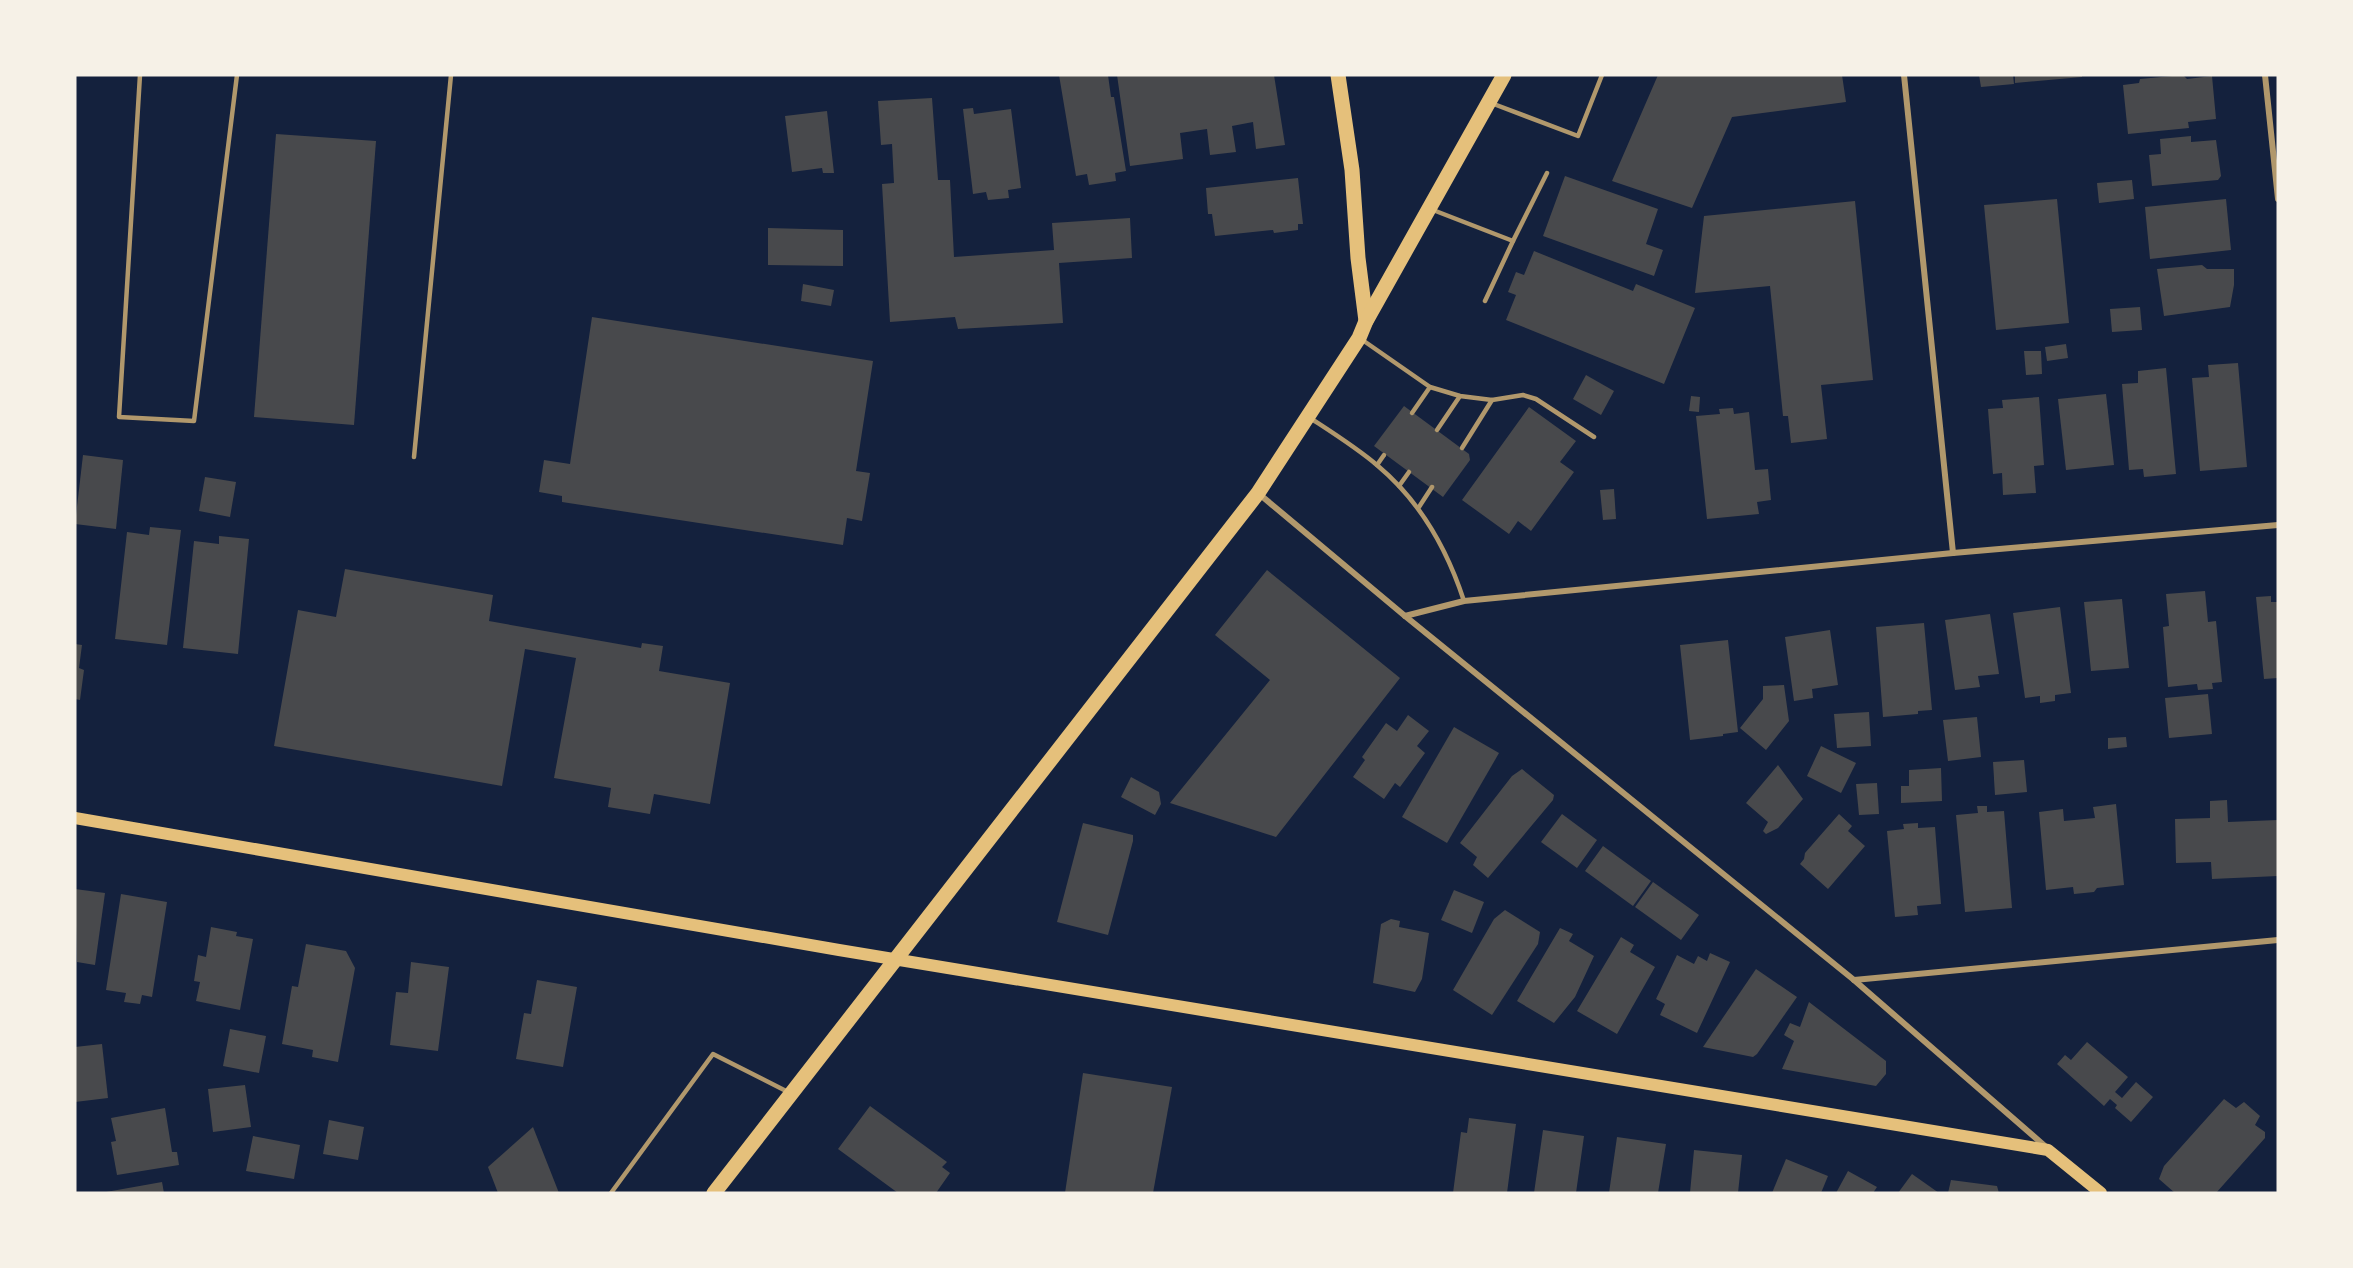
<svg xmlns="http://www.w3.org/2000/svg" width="2353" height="1268" font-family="Lato,sans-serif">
<rect width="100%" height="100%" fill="#14213d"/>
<g fill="#48494c">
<polygon points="1059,75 1108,75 1111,97 1114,97 1126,171 1115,173 1116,181 1089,185 1087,174 1076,176"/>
<polygon points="1117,75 1274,75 1285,145 1256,149 1253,122 1232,126 1236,152 1210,155 1207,129 1180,133 1183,159 1130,166"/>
<polygon points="1658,75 1842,75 1846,102 1732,117 1692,208 1612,181"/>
<polygon points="1979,75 2013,75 2014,84 1981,87"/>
<polygon points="2015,75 2082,75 2082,77 2015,83"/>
<polygon points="2183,75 2187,79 2212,76 2216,119 2188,122 2189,128 2128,134 2123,85 2139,83 2140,79"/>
<polygon points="932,98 938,180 950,180 954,257 1054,250 1052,223 1130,218 1132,258 1059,263 1063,323 958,329 955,317 890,322 882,184 894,183 892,144 881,145 878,101"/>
<polygon points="973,108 974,114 1011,109 1021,188 1008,190 1009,198 988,200 986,192 973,194 963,109"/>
<polygon points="827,111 834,173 823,173 822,168 792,172 785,116"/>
<polygon points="276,134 376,141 354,425 254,417"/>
<polygon points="2191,136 2191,142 2216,140 2221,176 2218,180 2152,186 2149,155 2161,154 2160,139"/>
<polygon points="1565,176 1658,209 1646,244 1663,250 1654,276 1543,236"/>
<polygon points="1298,178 1303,224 1298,224 1298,230 1274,233 1273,230 1215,236 1212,214 1208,214 1206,188"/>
<polygon points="2132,180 2134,199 2099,203 2097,183"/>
<polygon points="2057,199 2069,323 1996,330 1984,205"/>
<polygon points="2226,199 2231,250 2150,259 2145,207"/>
<polygon points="1855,201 1873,380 1821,385 1827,439 1791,443 1788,416 1783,416 1770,286 1695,293 1704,216"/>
<polygon points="768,228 843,230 843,266 768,265"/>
<polygon points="1534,251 1633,291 1636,284 1695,308 1664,384 1506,320 1516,295 1508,292 1516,272 1524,275"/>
<polygon points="2202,265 2207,269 2234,269 2234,285 2230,307 2164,316 2157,269"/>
<polygon points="803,284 834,290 831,306 801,301"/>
<polygon points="2140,307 2142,330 2112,332 2110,309"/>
<polygon points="592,317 873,361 856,471 870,473 862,521 847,518 843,545 562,502 562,496 539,492 544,460 570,464"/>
<polygon points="2066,344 2068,358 2047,361 2045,347"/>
<polygon points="2024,351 2041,351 2042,374 2026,375"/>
<polygon points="2238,363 2247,467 2200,471 2192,378 2209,377 2208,365"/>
<polygon points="2166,368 2176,474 2144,477 2143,469 2129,470 2122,384 2138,383 2138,371"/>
<polygon points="1586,375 1614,391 1601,415 1573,399"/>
<polygon points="2106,394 2114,465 2066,470 2058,399"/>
<polygon points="1691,396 1700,397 1699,412 1689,411"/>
<polygon points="2039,397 2044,465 2034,466 2036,493 2003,495 2002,473 1993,474 1988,409 2003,408 2002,400"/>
<polygon points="1404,406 1469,454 1470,460 1443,497 1374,446"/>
<polygon points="1529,407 1576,441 1560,462 1574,472 1531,531 1518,521 1509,534 1462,500"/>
<polygon points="1733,408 1734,414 1749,412 1755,470 1768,469 1771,500 1757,502 1759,514 1707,519 1696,416 1720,414 1719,409"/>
<polygon points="83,455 123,460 116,529 75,524"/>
<polygon points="205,477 236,482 230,517 199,511"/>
<polygon points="1614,489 1616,519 1603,520 1600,490"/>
<polygon points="150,527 181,530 167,645 115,639 127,532 149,535"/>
<polygon points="219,536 249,539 238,654 183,648 194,541 219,544"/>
<polygon points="345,569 493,595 489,621 641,648 642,643 663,646 659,671 730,683 710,804 654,794 650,814 608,807 611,788 554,778 576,658 525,649 502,786 274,746 298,610 336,617"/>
<polygon points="1267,570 1400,678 1276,837 1170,803 1270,680 1215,635"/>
<polygon points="2205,591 2208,622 2216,621 2222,682 2212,683 2213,689 2198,690 2197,684 2168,687 2163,627 2169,626 2166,594"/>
<polygon points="2271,596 2271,602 2278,602 2278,678 2264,679 2256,597"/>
<polygon points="2122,599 2129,668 2091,671 2084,602"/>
<polygon points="2060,607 2071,693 2055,695 2055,701 2040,703 2040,696 2025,698 2013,613"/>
<polygon points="1990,614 1999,674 1978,676 1980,687 1955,690 1945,620"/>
<polygon points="1924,623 1932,710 1918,711 1918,714 1883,717 1876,627"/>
<polygon points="1830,630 1838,685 1812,689 1813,698 1794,701 1785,637"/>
<polygon points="1728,640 1738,732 1723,734 1723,736 1690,740 1680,645"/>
<polygon points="75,644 82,645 79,668 84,670 80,700 75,699"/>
<polygon points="1784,685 1789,721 1766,750 1740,728 1763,699 1763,686"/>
<polygon points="2208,694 2212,734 2169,738 2165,698"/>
<polygon points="1869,712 1871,746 1837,748 1834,714"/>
<polygon points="1408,715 1429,731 1417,746 1425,753 1400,787 1395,783 1384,799 1353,777 1365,760 1362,757 1386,723 1397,731"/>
<polygon points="1977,717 1981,757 1948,761 1943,720"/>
<polygon points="1454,727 1499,753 1447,843 1402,817"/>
<polygon points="2126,737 2127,747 2108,749 2108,738"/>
<polygon points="1821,746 1856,763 1841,793 1807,776"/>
<polygon points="2024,760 2027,792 1995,795 1993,762"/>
<polygon points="1778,765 1803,799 1778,828 1766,834 1763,831 1768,822 1746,803"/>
<polygon points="1941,768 1942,801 1901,803 1901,786 1909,786 1909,770"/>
<polygon points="1522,769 1554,795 1553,800 1488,878 1473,865 1477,857 1460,843 1512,776"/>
<polygon points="1131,777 1159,792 1161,804 1155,815 1121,797"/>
<polygon points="1877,783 1879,814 1859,815 1856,784"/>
<polygon points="2227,800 2228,822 2278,820 2278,876 2212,879 2211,862 2176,863 2175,819 2210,818 2210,801"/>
<polygon points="2116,804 2124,885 2097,888 2094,892 2074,894 2073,887 2046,890 2039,812 2063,809 2064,821 2095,818 2093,807"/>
<polygon points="1977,806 1987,806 1987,812 2004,811 2012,908 1965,912 1956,815 1978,813"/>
<polygon points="1562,814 1597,840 1577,868 1541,842"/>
<polygon points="1839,814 1852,826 1848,831 1865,846 1828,889 1800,864 1804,859 1805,853"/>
<polygon points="1083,823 1133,835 1133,841 1108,935 1057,922"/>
<polygon points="1918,823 1918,828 1935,827 1941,904 1917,906 1918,915 1895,917 1887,831 1904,829 1903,824"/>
<polygon points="1603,846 1651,881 1633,906 1585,871"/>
<polygon points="1653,882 1699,915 1681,940 1635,907"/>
<polygon points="75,889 105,893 95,965 77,962"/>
<polygon points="1454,890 1484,902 1472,933 1441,920"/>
<polygon points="121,894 167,902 152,997 142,995 140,1004 124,1002 126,993 106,990"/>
<polygon points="1505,910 1540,932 1538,944 1492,1015 1453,990 1494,919"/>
<polygon points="1391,919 1400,921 1399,927 1429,933 1422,979 1415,992 1373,983 1381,924"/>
<polygon points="211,927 237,932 236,936 253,939 240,1010 196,1001 200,982 194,981 198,955 206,957"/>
<polygon points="1560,928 1573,934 1569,941 1594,956 1575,997 1554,1023 1517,1001"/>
<polygon points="1621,937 1634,945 1630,952 1655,967 1617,1034 1577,1011"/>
<polygon points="306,944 346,951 355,968 338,1062 312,1057 313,1050 282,1044 292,986 298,987"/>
<polygon points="1710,953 1730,962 1697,1033 1660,1015 1665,1004 1656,999 1677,955 1694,964 1698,956 1707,961"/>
<polygon points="411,962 449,967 438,1051 390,1045 396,992 408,993"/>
<polygon points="1756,969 1797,997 1757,1054 1753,1057 1703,1047"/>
<polygon points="537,980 577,987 563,1067 516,1059 524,1013 531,1014"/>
<polygon points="1809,1002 1886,1061 1886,1074 1876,1086 1782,1069 1794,1041 1784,1035 1790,1023 1800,1027"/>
<polygon points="230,1029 266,1036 259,1073 223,1066"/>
<polygon points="2087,1042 2128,1077 2115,1092 2122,1098 2136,1082 2153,1097 2131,1122 2115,1108 2117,1105 2110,1099 2104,1106 2057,1064 2065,1055 2071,1060"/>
<polygon points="102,1044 108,1098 75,1102 75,1047"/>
<polygon points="1083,1073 1172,1087 1153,1193 1065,1193"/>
<polygon points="245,1085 251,1127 213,1132 208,1089"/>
<polygon points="2224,1099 2236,1108 2244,1102 2260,1116 2255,1125 2265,1132 2265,1138 2216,1193 2175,1193 2159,1179 2164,1166"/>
<polygon points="870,1106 947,1162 942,1167 950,1173 936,1193 898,1193 838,1149"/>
<polygon points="165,1108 172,1152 177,1152 179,1165 117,1175 111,1142 116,1141 111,1118"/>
<polygon points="1469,1118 1516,1124 1507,1193 1453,1193 1461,1132 1467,1133"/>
<polygon points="329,1120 364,1127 358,1160 323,1154"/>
<polygon points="533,1127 559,1193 498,1193 488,1167"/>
<polygon points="1543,1130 1584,1136 1576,1193 1534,1193"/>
<polygon points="253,1136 300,1145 294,1179 246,1171"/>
<polygon points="1617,1137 1666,1144 1658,1193 1609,1193"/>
<polygon points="1694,1150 1742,1155 1738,1193 1690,1193"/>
<polygon points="1786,1159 1828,1176 1821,1193 1772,1193"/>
<polygon points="1848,1171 1877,1187 1873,1193 1836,1193"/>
<polygon points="1912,1174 1939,1193 1898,1193"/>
<polygon points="1951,1180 1997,1186 1999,1193 1948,1193"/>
<polygon points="162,1182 164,1193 106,1193 106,1192"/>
</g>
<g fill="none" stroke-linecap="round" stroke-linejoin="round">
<g stroke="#b1986c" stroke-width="4.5">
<polyline points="140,75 119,417 194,421 237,75"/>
<polyline points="1491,103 1578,136 1602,75"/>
<polyline points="1433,210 1513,241 1485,301"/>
<polyline points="1513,241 1547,173"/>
<polyline points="1361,339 1430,387 1460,396 1492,400 1523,395 1536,399 1594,437"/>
<polyline points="1412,413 1430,387"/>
<path d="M1310,418C1333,433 1357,448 1378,466C1421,502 1447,549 1464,601"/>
<polyline points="1437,430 1460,396"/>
<polyline points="1462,448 1492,400"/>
<polyline points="414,457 451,75"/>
<polyline points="1377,465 1384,455"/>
<polyline points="1399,486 1409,472"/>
<polyline points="1419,507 1432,487"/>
<polyline points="611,1193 713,1054 790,1093"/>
</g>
<g stroke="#b1986c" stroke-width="6">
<polyline points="1904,75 1953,553"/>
<polyline points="2265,75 2278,199"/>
<polyline points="1258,493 1405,616 1854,980 2046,1147"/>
<polyline points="1405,616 1464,601 1953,553 2278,525"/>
<polyline points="1854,980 2278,940"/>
</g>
<polyline stroke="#e5c07b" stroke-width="12" points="75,818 839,950 2048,1150 2101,1193"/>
<g stroke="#e5c07b" stroke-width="15">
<polyline points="1338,75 1352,170 1358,258 1366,321"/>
<polyline points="714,1193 1258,493 1359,338 1366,321 1504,75"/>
</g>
</g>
<rect width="2353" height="1268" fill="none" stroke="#f6f1e7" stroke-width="153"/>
</svg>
